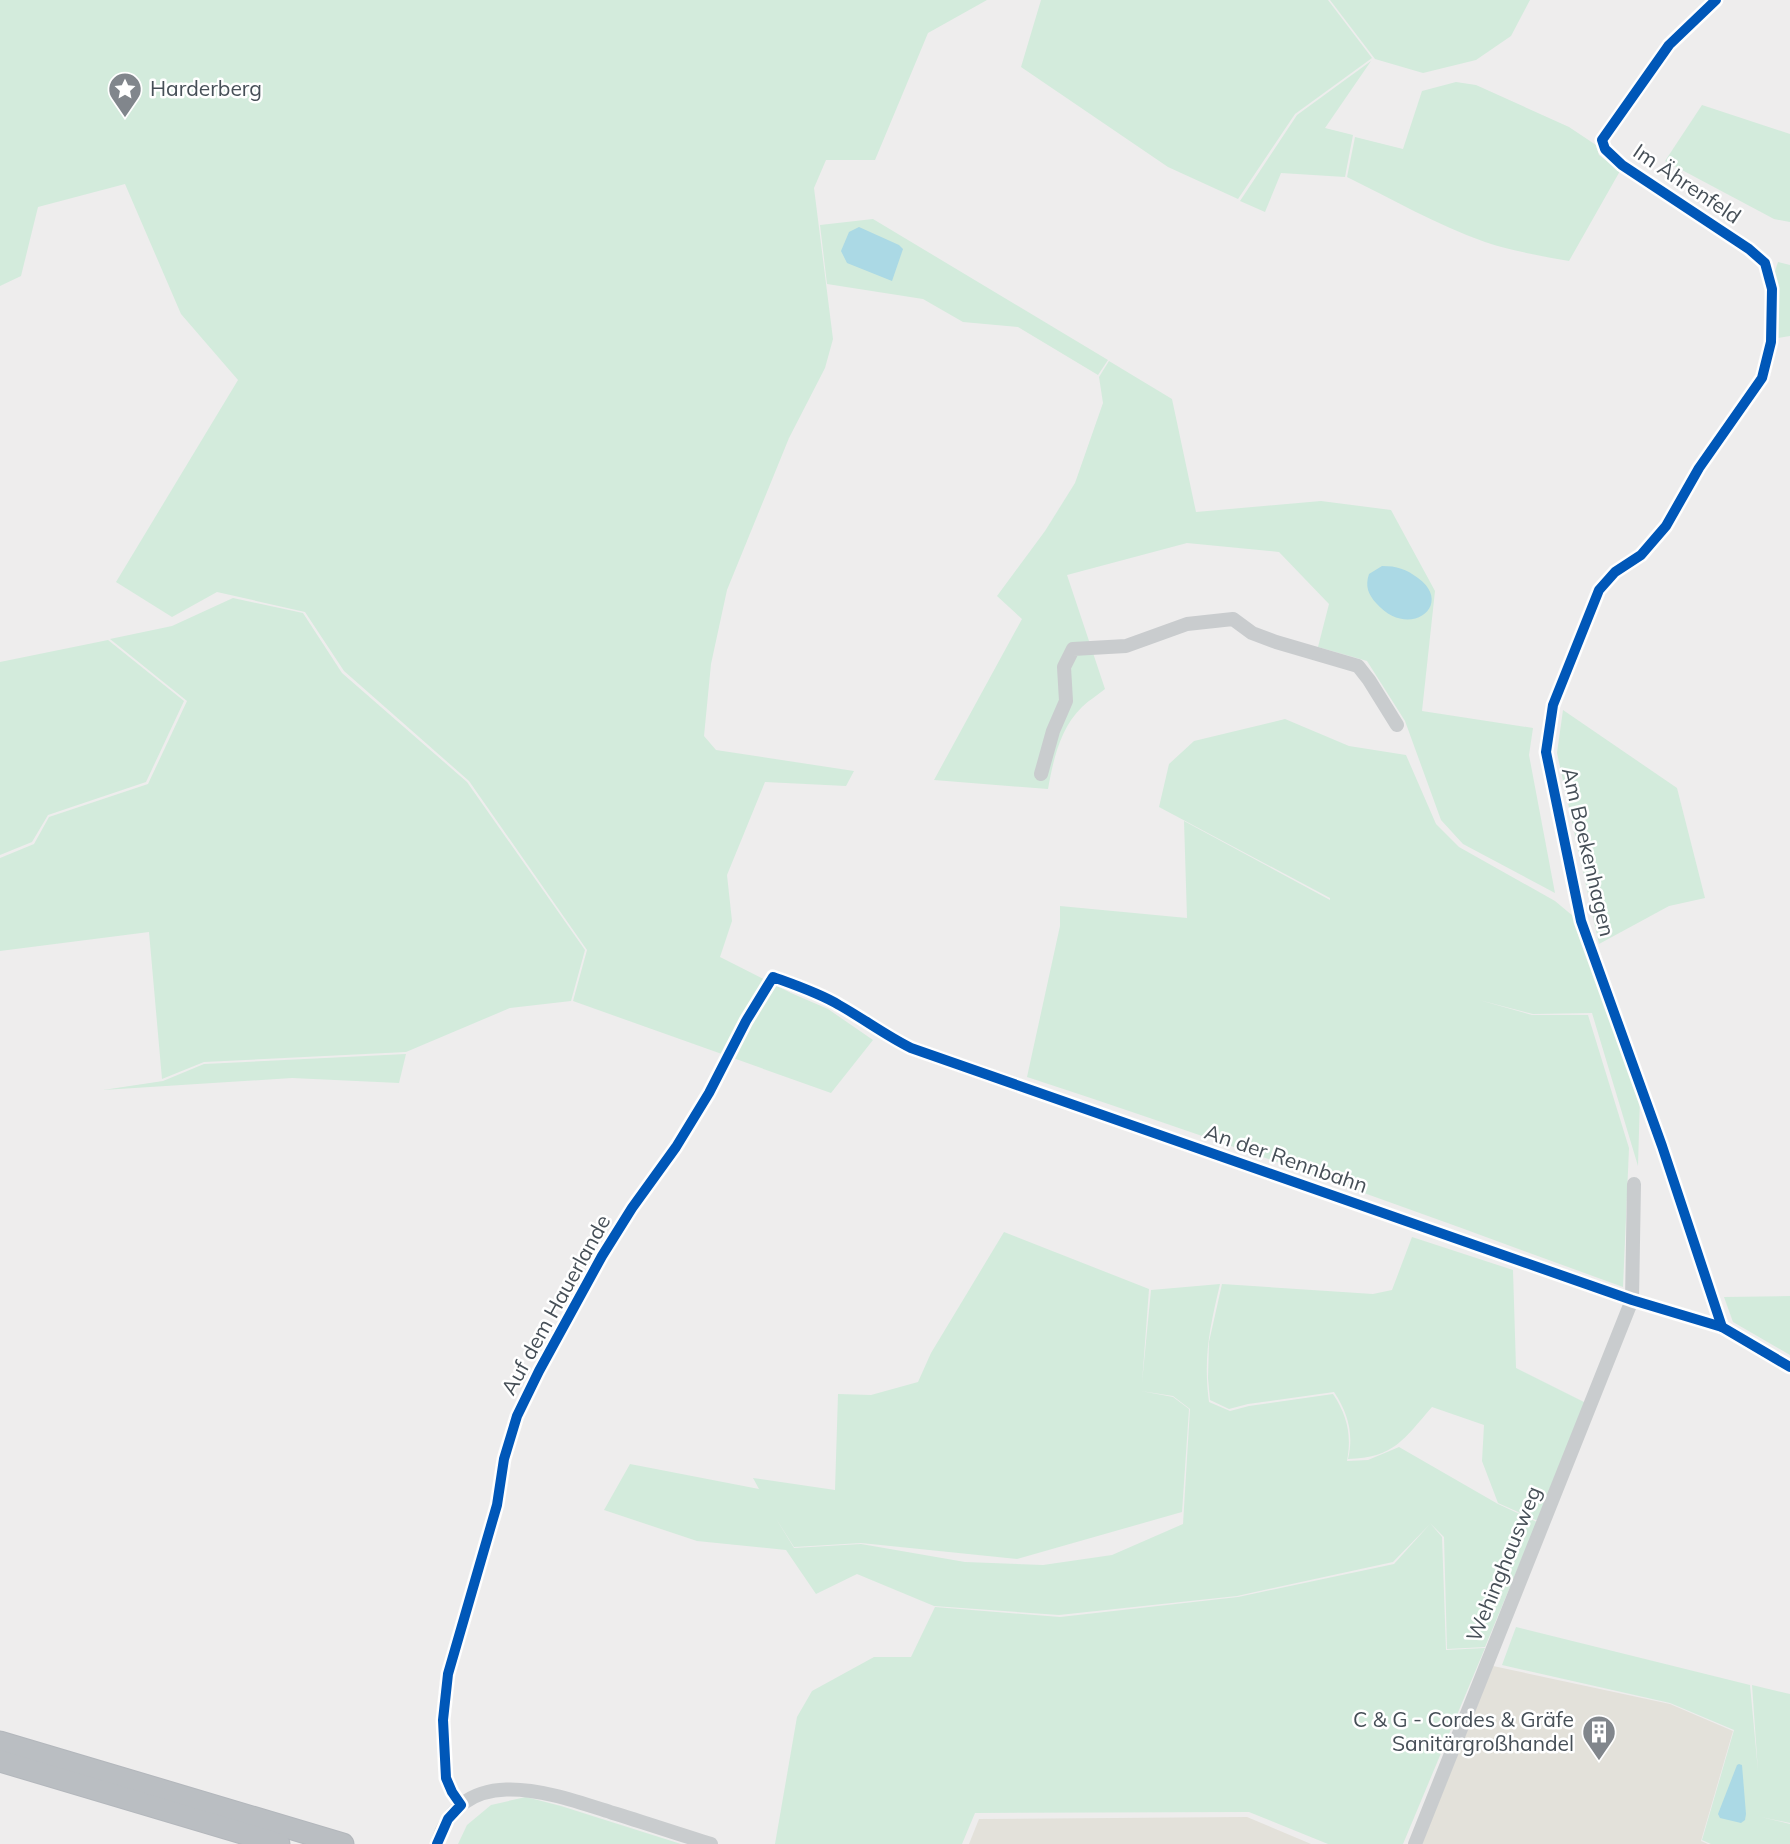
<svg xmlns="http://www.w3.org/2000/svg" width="1790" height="1844" font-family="Mulish,sans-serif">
<rect width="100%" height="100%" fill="#eeeded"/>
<g fill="#e3e1da">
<polygon points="1493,1666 1670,1704 1733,1731 1701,1841 1708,1844 1422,1844"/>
<polygon points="1247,1817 1311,1844 969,1844 979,1819"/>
</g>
<g fill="#d3ebdc" fill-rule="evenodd">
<polygon points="0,0 987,0 928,33 875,160 826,160 814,188 833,339 825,368 789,438 727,590 711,664 704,736 716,750 854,771 846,786 765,782 727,875 732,921 720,957 791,993 828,1009 873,1040 831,1093 573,1001 587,950 469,781 344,671 305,612 217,592 172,617 116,582 238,380 181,314 125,184 38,207 21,276 0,286"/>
<polygon points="1041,0 1328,0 1372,58 1295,114 1238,199 1168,167 1021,67"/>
<polygon points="1330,0 1530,0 1511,36 1476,60 1423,73 1375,59"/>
<polygon points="1371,61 1325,128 1353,135 1345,177 1281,173 1265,212 1240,201 1297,115"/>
<path d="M1456,82L1476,85L1569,127L1596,145L1599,155L1620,171L1569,261C1541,256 1512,251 1485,242C1437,225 1392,199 1347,177L1355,137L1403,149L1422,91Z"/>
<polygon points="1702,105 1790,134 1790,222 1774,219 1665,161"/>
<polygon points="873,219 1108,360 1098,375 1018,327 963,322 923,299 827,284 820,225"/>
<polygon points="1778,262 1790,265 1790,336 1778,338 1775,271"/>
<path d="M1109,361L1172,399L1196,512L1321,501L1391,510L1435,591L1422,711L1533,728L1529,755L1555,893L1463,844L1441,820L1405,721L1367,661L1318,647L1329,604L1279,552L1187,543L1067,575L1105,689C1098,695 1089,700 1082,707C1060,728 1053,761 1048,789L934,780L1022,619L997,596L1045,531L1075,483L1103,403L1099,377Z"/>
<polygon points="233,598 303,613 342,673 467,782 585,950 571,1001 510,1008 406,1052 204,1062 162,1079 149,932 0,951 0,858 34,844 49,817 148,784 187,701 110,639 172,626"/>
<polygon points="108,640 184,701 146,782 48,815 32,842 0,855 0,662"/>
<polygon points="1563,710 1677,788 1705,898 1669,906 1599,944 1557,753"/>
<path d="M1285,719L1349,746L1406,755L1436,824L1459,847L1555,901L1579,921L1640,1097L1638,1166L1592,1013L1533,1014L1479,1000L1532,1015H1588L1629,1148L1623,1287C1425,1215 1227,1142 1027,1077L1060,926V906L1187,918L1184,821L1330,900V898L1159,807L1169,764L1194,741Z"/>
<polygon points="406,1054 399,1083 292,1078 103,1090 163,1081 204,1064"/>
<path d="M1004,1232L1149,1289L1142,1383L1151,1290L1220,1284C1210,1327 1203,1357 1209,1402L1230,1411L1249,1406L1333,1394C1347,1415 1352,1435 1347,1461L1368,1460L1399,1447L1498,1504L1537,1522L1485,1647L1447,1649L1444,1537L1430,1523L1442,1537L1446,1650L1485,1648L1403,1844H1328L1249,1812L975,1813L962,1844H775L797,1717L812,1691L874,1657H911L935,1607L1060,1617L1238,1597L1394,1564L1430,1524L1393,1562L1237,1596L1059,1615L934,1606L857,1574L816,1594L786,1550L697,1541L604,1510L630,1464L759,1489L753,1478L835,1490L838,1394L871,1395L918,1382L931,1353ZM1141,1391L1173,1396L1190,1409L1183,1524L1112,1555L1043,1565L965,1562L861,1544L794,1548L775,1517L794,1547L861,1543L1017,1559L1182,1512L1189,1409L1173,1397Z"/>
<path d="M1412,1237L1513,1270L1516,1368L1586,1403L1538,1521L1498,1503L1482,1461L1484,1425L1432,1407C1404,1439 1394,1458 1348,1459C1354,1434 1348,1413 1334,1392L1248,1404L1229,1409L1210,1400L1208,1378L1209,1342L1222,1284L1373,1294L1392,1290Z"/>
<polygon points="1790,1296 1790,1355 1733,1322 1724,1297"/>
<polygon points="1516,1627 1750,1685 1758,1771 1752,1685 1790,1694 1790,1823 1761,1817 1790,1824 1790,1844 1711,1844 1702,1840 1734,1730 1670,1703 1502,1665"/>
<polygon points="526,1797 561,1806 681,1844 458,1844 467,1825 491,1805"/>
</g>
<g fill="#abd9e5">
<polygon points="859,227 899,245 903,249 892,281 847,263 841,251 849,232"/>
<path d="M1382,566C1397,566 1406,569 1418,578C1455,605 1409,641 1376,603C1368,594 1365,586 1369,574Z"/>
<polygon points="1739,1764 1742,1765 1746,1814 1745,1820 1741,1823 1720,1818 1718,1814 1737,1765"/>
</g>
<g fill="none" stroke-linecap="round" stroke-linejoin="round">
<g stroke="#b3b7bc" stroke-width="23">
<g id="highway">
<polyline points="0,1742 343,1844"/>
<polyline points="0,1761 279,1844"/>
</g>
</g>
<g stroke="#c9ccce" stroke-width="14">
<polyline points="1716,0 1669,45 1602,140 1605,149 1622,165 1749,249 1765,263 1772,289 1771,342 1762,378 1699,468 1666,526 1641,555 1615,572 1599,590 1553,705 1546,752 1581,921 1662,1146 1722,1327"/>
<polyline points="1041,774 1053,731 1066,701 1064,667 1073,649 1126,646 1187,624 1233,619 1252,633 1276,642 1358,666 1369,680 1397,725"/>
<path d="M461,1805L452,1792L446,1778L443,1720L448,1674L497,1505L504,1459L517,1416L539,1371L602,1256L632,1208L676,1147L709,1093L746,1021L773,977C795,985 819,993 839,1005C864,1019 885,1035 911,1048L1632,1300L1722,1327L1790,1367"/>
<path d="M437,1844C463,1759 553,1794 613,1813C646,1823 678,1834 711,1844"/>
<polyline points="1415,1844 1632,1300 1634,1184"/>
</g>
<use href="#highway" stroke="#babec2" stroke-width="21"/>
<g stroke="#fff" stroke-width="15">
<g id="cycleway">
<polyline points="1716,0 1669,45 1602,140 1605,149 1622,165 1749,249 1765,263 1772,289 1771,342 1762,378 1699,468 1666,526 1641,555 1615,572 1599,590 1553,705 1546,752 1581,921 1662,1146 1722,1327"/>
<path d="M437,1844L448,1819L461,1805L452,1792L446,1778L443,1720L448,1674L497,1505L504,1459L517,1416L539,1371L602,1256L632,1208L676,1147L709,1093L746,1021L773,977C795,985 819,993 839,1005C864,1019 885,1035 911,1048L1632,1300L1722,1327L1790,1367"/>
</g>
</g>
<use href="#cycleway" stroke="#0057b8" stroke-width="10"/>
</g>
<defs>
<g id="sight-pin" transform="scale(1.75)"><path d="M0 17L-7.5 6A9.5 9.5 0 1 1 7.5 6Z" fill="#81868c" stroke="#fff"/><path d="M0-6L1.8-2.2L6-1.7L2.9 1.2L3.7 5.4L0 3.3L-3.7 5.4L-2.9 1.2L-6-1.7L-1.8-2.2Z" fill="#fff"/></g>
<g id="building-pin" transform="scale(1.75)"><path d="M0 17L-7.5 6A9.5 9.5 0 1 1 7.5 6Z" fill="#81868c" stroke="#fff"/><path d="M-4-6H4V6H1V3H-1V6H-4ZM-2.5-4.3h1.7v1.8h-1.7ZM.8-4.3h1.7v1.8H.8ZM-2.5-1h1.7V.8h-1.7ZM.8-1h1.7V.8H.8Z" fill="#fff"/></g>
</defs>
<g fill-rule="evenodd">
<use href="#sight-pin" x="125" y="89"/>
<use href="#building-pin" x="1599" y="1732"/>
</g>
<g text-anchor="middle" stroke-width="5" stroke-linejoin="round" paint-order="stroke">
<g font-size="21" fill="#464f57" stroke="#fff" text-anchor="start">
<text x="150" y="96">Harderberg</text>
<text x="1574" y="1727" text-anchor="end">C &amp; G - Cordes &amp; Gräfe<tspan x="1574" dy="24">Sanitärgroßhandel</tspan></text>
</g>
<g font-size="21" fill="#464f57" stroke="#fff">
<text transform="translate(1687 184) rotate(34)" y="7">Im Ährenfeld</text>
<text transform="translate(1588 852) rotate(77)" y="7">Am Boekenhagen</text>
<text transform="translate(1286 1159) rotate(19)" y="7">An der Rennbahn</text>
<text transform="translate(556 1305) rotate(-61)" y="7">Auf dem Hauerlande</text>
<text transform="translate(1504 1564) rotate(-68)" y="7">Wehinghausweg</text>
</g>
</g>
</svg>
